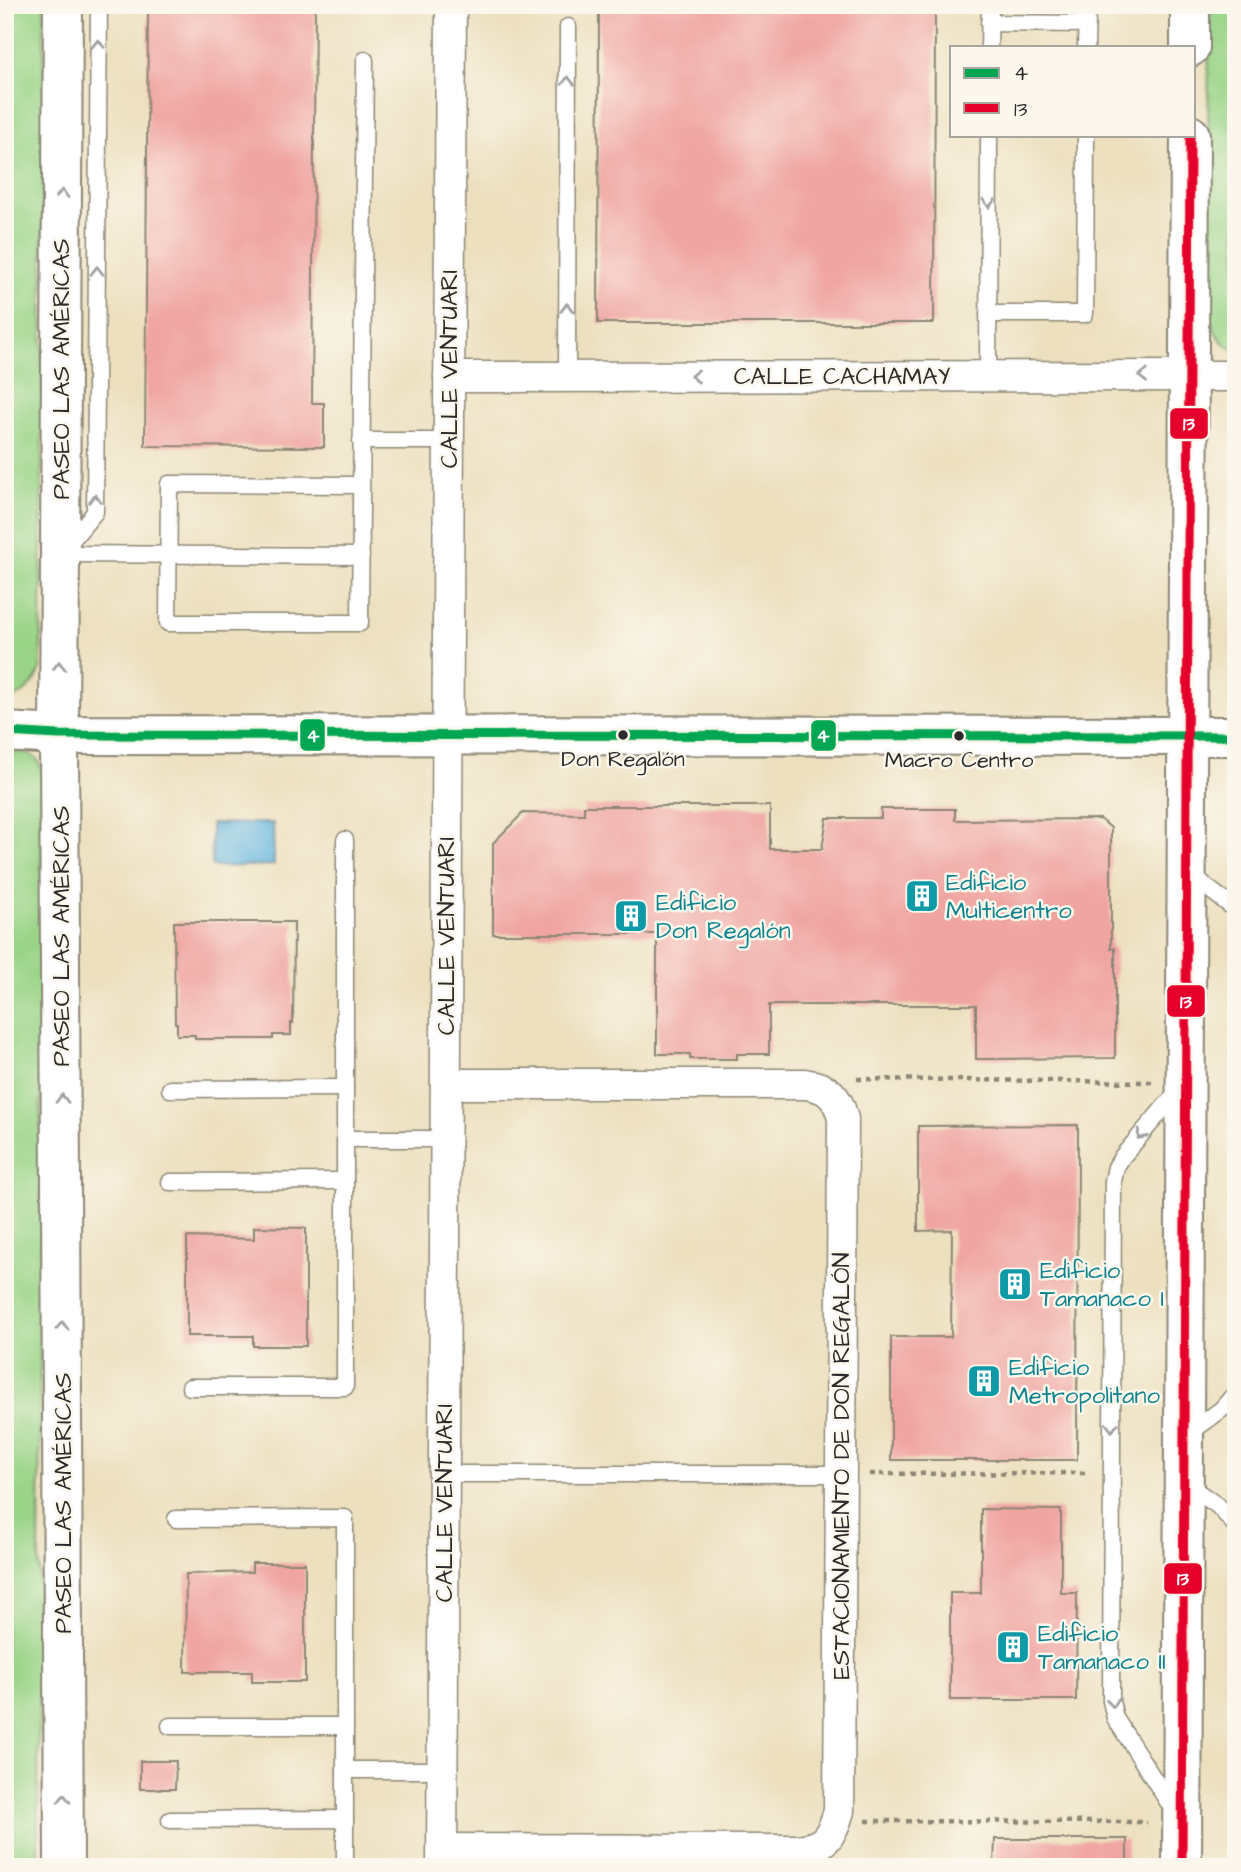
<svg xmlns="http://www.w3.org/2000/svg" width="1241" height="1872" font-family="'Architects Daughter',sans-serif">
<rect width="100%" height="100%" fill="#fbf7ec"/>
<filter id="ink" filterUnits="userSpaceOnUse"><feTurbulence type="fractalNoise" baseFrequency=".0143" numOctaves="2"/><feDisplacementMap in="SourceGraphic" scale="14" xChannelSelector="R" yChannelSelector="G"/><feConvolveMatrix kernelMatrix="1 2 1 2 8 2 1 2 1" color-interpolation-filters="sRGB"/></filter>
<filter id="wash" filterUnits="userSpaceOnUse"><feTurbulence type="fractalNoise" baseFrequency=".00686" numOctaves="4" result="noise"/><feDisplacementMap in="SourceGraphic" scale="28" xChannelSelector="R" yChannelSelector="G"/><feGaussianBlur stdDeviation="1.57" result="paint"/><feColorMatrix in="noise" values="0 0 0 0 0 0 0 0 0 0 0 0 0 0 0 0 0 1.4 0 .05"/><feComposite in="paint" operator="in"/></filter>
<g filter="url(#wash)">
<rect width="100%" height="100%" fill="#ede0bf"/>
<g fill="#9ad487" stroke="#628059" stroke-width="2">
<path d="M5,5H44L41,666C37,685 22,695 5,703Z"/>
<path d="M1209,5H1236V350C1216,344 1210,322 1207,304Z"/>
<path d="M5,751C21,752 38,751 42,770L38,1867H5Z"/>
</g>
<polygon fill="#64b5df" stroke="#487085" stroke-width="2" points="273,823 274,865 212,867 211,824"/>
<g id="blocks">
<g fill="#f0a5a2">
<polygon points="148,5 315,5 312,403 324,403 324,447 145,446"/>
<polygon points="599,5 935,5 934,323 598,323"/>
<polygon points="584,806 770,806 770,849 822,849 827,818 881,818 881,809 955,809 955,820 1100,819 1111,828 1111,948 1115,948 1115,1058 976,1059 976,1005 769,1005 769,1054 737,1054 737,1059 690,1059 690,1054 657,1054 657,934 493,934 493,843 523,813 584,814"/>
<polygon points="174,922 294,922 293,1023 291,1023 291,1035 273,1035 273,1039 195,1039 195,1035 177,1035 177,1023 175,1023"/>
<polygon points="1078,1125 1077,1460 891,1460 891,1337 951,1337 952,1230 918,1231 918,1126"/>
<polygon points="254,1227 306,1228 306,1346 253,1346 253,1336 187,1336 187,1237 254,1239"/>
<polygon points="981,1509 1061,1510 1061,1593 1077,1593 1076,1700 950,1700 950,1593 981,1593"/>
<polygon points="252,1563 305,1563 305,1682 252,1682 252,1672 185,1672 186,1574 252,1572"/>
<polygon points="140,1761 176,1761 175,1789 140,1789"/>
<polygon points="995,1839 1127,1839 1127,1867 994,1867"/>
</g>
</g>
</g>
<g filter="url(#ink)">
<use href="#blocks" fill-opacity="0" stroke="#8c8675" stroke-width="2"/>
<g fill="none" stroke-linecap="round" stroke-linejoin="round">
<g stroke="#8c8675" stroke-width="19">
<g id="service">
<polyline points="989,23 1087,24"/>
<polyline points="989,47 990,5"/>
<polyline points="1086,47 1087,5"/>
<polyline points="988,314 1085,314 1086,135"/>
<polyline points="988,376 989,135"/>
<polyline points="567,377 568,27"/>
<polyline points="361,441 449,441"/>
<polyline points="361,485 169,484 168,623 360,623 365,60"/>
<polyline points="66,547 95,512 99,5"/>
<polyline points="60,554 361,556"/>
<polyline points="1191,875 1236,910"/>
<polyline points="170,1089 345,1088"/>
<polyline points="345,1139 445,1139"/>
<polyline points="170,1182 345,1181"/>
<polyline points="190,1387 345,1387 345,840"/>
<polyline points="1188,1434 1222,1409 1236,1392"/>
<polyline points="444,1474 841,1474"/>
<polyline points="1185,1483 1218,1506 1236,1526"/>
<polyline points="176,1519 345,1518 345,1867"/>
<polyline points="170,1726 345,1726"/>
<polyline points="345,1770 443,1770"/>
<polyline points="1174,1811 1115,1718 1111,1701 1113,1181 1116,1167 1122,1157 1179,1090"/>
<polyline points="170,1820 345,1819"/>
</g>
</g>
<g stroke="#8c8675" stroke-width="33">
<g id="minor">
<polyline points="449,377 1236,376"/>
<path d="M443,1849L796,1850C824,1848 831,1838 839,1811L843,1119C838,1096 828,1087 805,1084H446"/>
<polyline points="442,1867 451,5"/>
</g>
</g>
<g stroke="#8c8675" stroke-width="42">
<polyline id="tertiary" points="5,732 59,735 1236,736"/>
</g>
<g stroke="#8c8675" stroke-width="42">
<polyline id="secondary" points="63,5 59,735 64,1867"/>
</g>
<g stroke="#8c8675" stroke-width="42">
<g id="primary">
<polyline points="1190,47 1190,5"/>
<polyline points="1182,1867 1190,135"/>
</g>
</g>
<g stroke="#8c8675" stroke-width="4.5" stroke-dasharray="5 5" stroke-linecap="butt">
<polyline points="857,1079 1153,1082"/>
<polyline points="870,1474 1089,1473"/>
<polyline points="866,1821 1147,1822"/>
</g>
<use href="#service" stroke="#fff" stroke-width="16"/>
<use href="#minor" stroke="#fff" stroke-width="30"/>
<use href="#tertiary" stroke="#fff" stroke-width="38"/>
<use href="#secondary" stroke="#fff" stroke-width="38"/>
<use href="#primary" stroke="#fff" stroke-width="38"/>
<g stroke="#fbf7ec" stroke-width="14">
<polyline id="bus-1" points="5,732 59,735 1236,736"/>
</g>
<g stroke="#fbf7ec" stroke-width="14">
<polyline id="bus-2" points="1182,1867 1190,135"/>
</g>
<use href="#bus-1" stroke="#00a651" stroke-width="9"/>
<use href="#bus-2" stroke="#e4002b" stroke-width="9"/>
</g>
<defs><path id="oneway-chevron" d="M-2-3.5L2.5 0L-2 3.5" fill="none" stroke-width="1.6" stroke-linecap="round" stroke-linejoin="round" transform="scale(1.75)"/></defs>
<g stroke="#a0a0a0">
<use href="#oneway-chevron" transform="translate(98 44) rotate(-90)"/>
<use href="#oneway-chevron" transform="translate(568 81) rotate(-90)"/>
<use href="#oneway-chevron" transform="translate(62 194) rotate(-90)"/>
<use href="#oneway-chevron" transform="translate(989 203) rotate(90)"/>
<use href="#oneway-chevron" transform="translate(97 271) rotate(-90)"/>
<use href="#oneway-chevron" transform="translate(567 308) rotate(-90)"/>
<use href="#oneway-chevron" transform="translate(695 376) rotate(-180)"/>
<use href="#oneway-chevron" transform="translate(1143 376) rotate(180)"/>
<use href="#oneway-chevron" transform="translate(95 499) rotate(-90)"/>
<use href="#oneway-chevron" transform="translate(59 666) rotate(-90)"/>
<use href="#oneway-chevron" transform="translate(62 1099) rotate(-90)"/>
<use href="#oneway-chevron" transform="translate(1141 1135) rotate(130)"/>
<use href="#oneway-chevron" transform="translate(62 1326) rotate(-90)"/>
<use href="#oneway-chevron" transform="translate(1112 1427) rotate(90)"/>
<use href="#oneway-chevron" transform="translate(1113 1703) rotate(83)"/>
<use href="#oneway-chevron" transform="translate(64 1799) rotate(-90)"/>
</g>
</g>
<defs>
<g id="building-square" transform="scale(1.75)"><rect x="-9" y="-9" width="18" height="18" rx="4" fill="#0f9aa8" stroke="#fbf7ec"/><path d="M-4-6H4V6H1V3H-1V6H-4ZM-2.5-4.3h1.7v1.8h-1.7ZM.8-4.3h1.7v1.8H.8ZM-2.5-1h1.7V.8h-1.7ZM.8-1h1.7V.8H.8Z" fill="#fff"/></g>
</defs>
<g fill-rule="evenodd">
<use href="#building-square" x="922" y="896"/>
<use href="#building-square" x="631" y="916"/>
<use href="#building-square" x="1015" y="1284"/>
<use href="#building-square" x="984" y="1381"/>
<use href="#building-square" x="1013" y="1647"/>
</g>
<g fill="#2b2b2b" stroke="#fbf7ec" stroke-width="2.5">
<circle cx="623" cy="735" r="6"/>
<circle cx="959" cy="736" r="6"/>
</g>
<g text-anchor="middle" stroke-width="5" stroke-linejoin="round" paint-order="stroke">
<g font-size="22" fill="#2b2b2b" stroke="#fbf7ec">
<text x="623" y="766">Don Regalón</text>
<text x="959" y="767">Macro Centro</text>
</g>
<g font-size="24" fill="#2b2b2b" stroke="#fbf7ec">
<text transform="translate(61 369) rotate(-90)" y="8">PASEO LAS AMÉRICAS</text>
<text transform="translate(449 369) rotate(-90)" y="8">CALLE VENTUARI</text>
<text x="842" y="384">CALLE CACHAMAY</text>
<text transform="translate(61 936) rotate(-90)" y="8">PASEO LAS AMÉRICAS</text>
<text transform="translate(446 936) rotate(-90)" y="8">CALLE VENTUARI</text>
<text transform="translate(841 1466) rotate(-90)" y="8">ESTACIONAMIENTO DE DON REGALÓN</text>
<text transform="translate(63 1503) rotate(-90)" y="8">PASEO LAS AMÉRICAS</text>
<text transform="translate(444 1503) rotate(-90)" y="8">CALLE VENTUARI</text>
</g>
<g font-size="24" fill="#0d838f" stroke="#fbf7ec" text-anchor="start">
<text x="946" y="890">Edificio<tspan x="946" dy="28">Multicentro</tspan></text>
<text x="656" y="910">Edificio<tspan x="656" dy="28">Don Regalón</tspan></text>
<text x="1040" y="1278">Edificio<tspan x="1040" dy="28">Tamanaco I</tspan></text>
<text x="1009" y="1375">Edificio<tspan x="1009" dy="28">Metropolitano</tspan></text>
<text x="1038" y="1641">Edificio<tspan x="1038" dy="28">Tamanaco II</tspan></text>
</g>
</g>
<g stroke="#fbf7ec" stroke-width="2.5">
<rect x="1169" y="407" width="40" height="33" rx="7" fill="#e4002b"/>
<rect x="299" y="718" width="27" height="34" rx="7" fill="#00a651"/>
<rect x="810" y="719" width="27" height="33" rx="7" fill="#00a651"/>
<rect x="1166" y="984" width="40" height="34" rx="7" fill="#e4002b"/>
<rect x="1163" y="1562" width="40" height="33" rx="7" fill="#e4002b"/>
</g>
<g font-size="19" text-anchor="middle" font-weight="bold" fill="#fff">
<text x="1189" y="430">13</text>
<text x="313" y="742">4</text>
<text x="823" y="742">4</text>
<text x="1186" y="1008">13</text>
<text x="1183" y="1585">13</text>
</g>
<rect width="1241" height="1872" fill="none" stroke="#fbf7ec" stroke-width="28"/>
<rect x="950" y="46" width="245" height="91" fill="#fbf7ec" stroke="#a8a59f" stroke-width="2"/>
<rect x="964" y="68" width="35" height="10" fill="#00a651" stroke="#a8a59f" stroke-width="2"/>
<text x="1014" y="80" font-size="21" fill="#2b2b2b">4</text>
<rect x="964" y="103" width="35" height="10" fill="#e4002b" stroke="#a8a59f" stroke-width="2"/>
<text x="1014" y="116" font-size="21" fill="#2b2b2b">13</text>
</svg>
